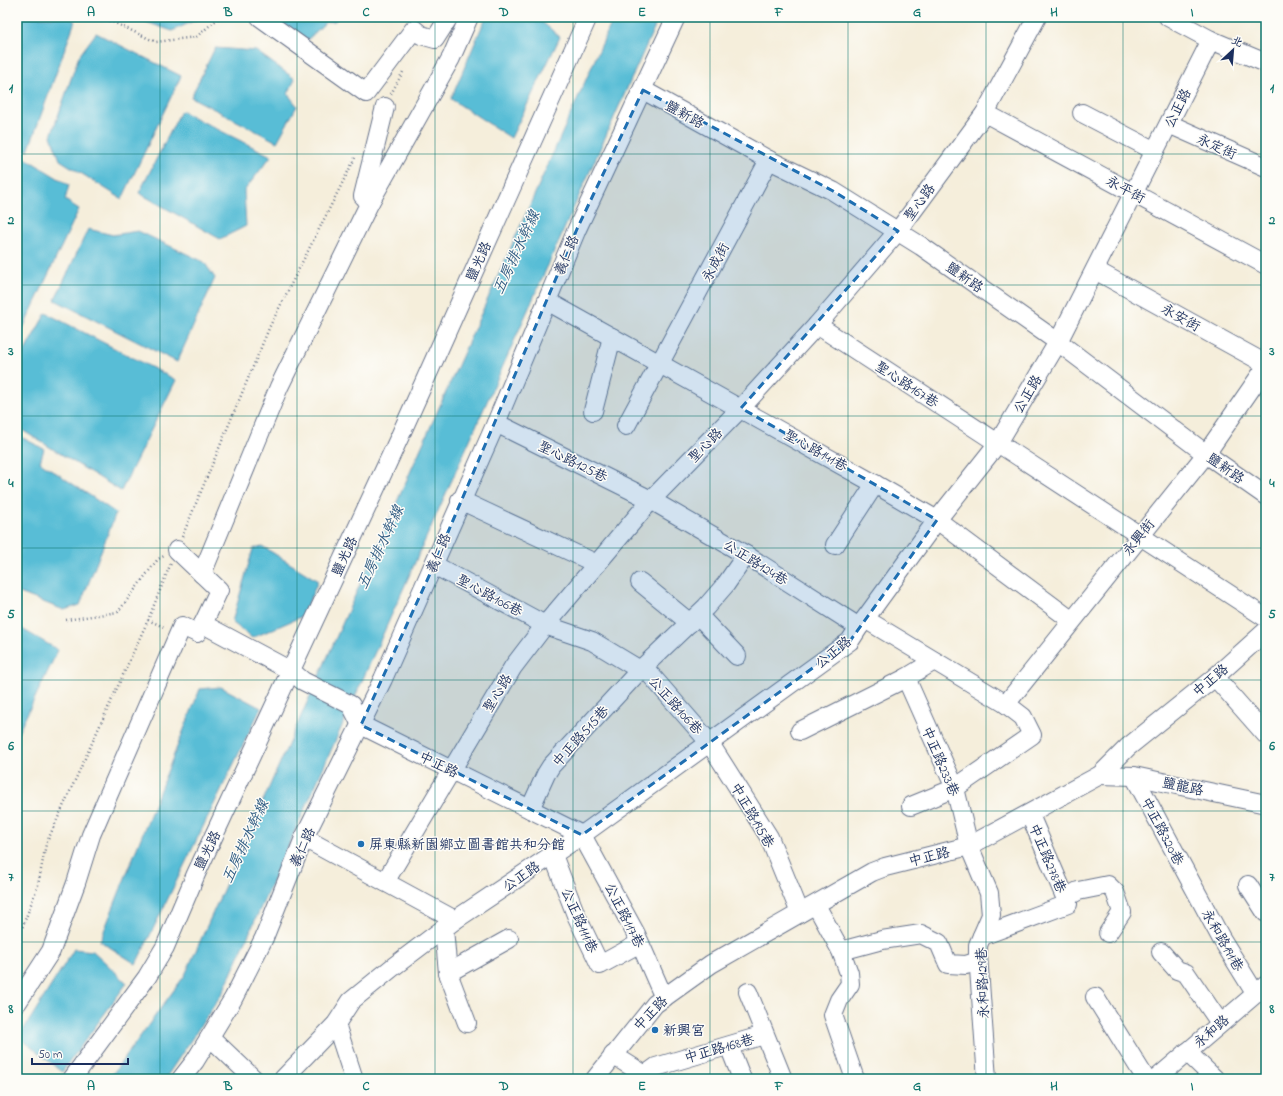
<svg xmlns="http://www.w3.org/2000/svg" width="1283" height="1096" font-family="'Indie Flower','LXGW WenKai TC',sans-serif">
<rect width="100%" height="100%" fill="#fdfcf7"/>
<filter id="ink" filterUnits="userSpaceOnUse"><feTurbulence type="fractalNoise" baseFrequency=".025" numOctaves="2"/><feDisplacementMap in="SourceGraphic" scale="8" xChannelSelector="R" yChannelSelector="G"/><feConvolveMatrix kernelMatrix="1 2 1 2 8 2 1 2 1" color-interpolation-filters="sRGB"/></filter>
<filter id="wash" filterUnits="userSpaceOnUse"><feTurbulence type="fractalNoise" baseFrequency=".012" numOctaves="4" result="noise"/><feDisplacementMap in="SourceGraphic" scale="16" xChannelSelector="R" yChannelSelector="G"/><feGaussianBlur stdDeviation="0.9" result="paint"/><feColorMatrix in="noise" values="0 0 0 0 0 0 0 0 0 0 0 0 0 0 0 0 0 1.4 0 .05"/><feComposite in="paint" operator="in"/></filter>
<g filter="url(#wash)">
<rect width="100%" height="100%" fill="#f5eedb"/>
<g fill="#58bdd6" stroke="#3a769a">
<polygon points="17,17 66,17 75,21 28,151 17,144"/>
<polygon points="132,17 202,17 172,31"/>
<polygon points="268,17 338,17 335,21 326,22 301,46"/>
<polygon points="486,17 536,17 560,37 511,138 451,99"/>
<polygon points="614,17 659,17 223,992 165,1079 109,1079 185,975"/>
<polygon points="96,33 181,76 122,199 60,160 51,136 79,56"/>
<polygon points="215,48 256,51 295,79 288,94 297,106 277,142 191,97"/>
<polygon points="181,111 271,156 244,191 246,226 220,239 139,193"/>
<polygon points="17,153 69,185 65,200 79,209 17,341"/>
<polygon points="88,229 113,235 138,231 204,262 215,278 177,362 55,300"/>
<polygon points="46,313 176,380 121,491 17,427 17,365"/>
<polygon points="17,435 44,449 40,462 116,513 80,605 64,610 17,592"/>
<polygon points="262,546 318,581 303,616 252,638 232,622 253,549"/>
<polygon points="17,626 58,650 17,735"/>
<polygon points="221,687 261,708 136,964 100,941 200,689"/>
<polygon points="74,949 93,951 127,983 62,1072 19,1037"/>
</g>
</g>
<g filter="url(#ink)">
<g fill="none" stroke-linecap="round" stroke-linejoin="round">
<g stroke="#67728a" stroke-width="20">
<g id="minor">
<polyline points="260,17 366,93 414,29 421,35 435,39 449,17"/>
<polyline points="1168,17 1211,40 1266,63"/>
<polyline points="643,90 769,160 833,191 921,246 1058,342 1206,454 1266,496"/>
<polyline points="985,113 1266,265"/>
<polyline points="1082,113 1155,151"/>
<polyline points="1169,124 1266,167"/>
<polyline points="370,202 363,196 385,107"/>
<polyline points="1095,270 1266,364"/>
<polyline points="547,301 875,484 937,520 1071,620"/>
<polyline points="817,325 1266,618"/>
<polyline points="593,411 612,337"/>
<polyline points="496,423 651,500 746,555 859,627"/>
<polyline points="626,426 769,160"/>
<polyline points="460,500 597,564"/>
<polyline points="835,545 875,484"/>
<polyline points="177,550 219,590 203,624 291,671 303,681 351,705 361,725 582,835 636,934 664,998"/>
<polyline points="434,565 545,625 592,641 640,670 649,673 709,742 730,775 769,837 800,913"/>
<polyline points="202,574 279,387 370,202 451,58 469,17"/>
<polyline points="640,582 690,623"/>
<polyline points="698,615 737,656"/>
<polyline points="865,619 1006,704 1023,717 1032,735 955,788 911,806"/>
<polyline points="1215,677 1266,735"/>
<polyline points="906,678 955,788 969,846 989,893 991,915 978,945 978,955 987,1079"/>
<polyline points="1006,704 1206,454 1266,367"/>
<polyline points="800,731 906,678 934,661"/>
<polyline points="1100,775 1134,776 1266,804"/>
<polyline points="1134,776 1221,938 1255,993"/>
<polyline points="530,809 546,774 551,766 640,670 706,607 726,584 746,555"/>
<polyline points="304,838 455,920"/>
<polyline points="553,855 576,915 600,965 640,943"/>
<polyline points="385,882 513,667 545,625 651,500 741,408 817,325 898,231 985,113 1037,17"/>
<polyline points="1248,885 1266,913"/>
<polyline points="1065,898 1078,891 1108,885 1115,892 1122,912 1108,933"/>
<polyline points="816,905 841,951 849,973 850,984 839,1000 833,1015 855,1079"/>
<polyline points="444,929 448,973 467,1023"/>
<polyline points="982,936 1068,904 1030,815"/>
<polyline points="841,951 882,940 921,934 939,943 948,964 966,965 978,961"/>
<polyline points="1161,952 1177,970 1186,973 1220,1023"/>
<polyline points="448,973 509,939"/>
<polyline points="748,992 783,1079"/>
<polyline points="1095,997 1146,1079"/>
<polyline points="17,1003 51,951 76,883 91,835 182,626 197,633 203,624"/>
<polyline points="336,1024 354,1079"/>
<polyline points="210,1037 254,1079"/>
<polyline points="729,1046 742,1079"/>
<polyline points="1187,1052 1215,1079"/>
<polyline points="613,1055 645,1075 656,1067 764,1035"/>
<polyline points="72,1079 147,977 165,947 196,874 400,436 588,17"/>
<polyline points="181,1079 195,1061 233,999 264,938 304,838 383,679 496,423 577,229 676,17"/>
<polyline points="283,1079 336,1024 351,1001 393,967 455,920 582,835 850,641 859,627 937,520 998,443 1058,342 1211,40"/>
<polyline points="595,1079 655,1004 711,964 872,872 885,867 969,846 1100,775 1128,747 1215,677 1266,631"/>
<polyline points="1156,1079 1266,985"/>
</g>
</g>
<g stroke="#67728a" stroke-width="2.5" stroke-dasharray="1 3" stroke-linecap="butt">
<polyline points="102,17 156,42 196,37 220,17"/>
<polyline points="391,94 404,70"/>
<polyline points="182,537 270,326 356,156"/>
<polyline points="66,620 118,612 158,559 164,556"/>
<polyline points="148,620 166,628"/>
<polyline points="17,942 38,885 46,844 148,620 171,563"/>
</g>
<use href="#minor" stroke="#fff" stroke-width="18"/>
</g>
</g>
<path fill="#1f6fb2" fill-opacity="0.2" stroke="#1f6fb2" stroke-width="3" stroke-dasharray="8 5" stroke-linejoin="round" d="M643,90L833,191L898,231L741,408L937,520L850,641L582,835L361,725L434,565L577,229Z"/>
<path fill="none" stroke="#0f766e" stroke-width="1" stroke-opacity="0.55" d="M160,17V1079M297,17V1079M435,17V1079M573,17V1079M710,17V1079M848,17V1079M986,17V1079M1123,17V1079M17,154H1266M17,285H1266M17,416H1266M17,548H1266M17,680H1266M17,811H1266M17,942H1266"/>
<g fill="#1f6fb2" stroke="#fdfcf7" stroke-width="1.5">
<circle cx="361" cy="844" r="4"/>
<circle cx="655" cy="1030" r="4"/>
</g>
<g text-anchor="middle" stroke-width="3" stroke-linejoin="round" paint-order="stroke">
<g font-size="14" fill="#1b2f5e" stroke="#fdfcf7">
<text transform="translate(1177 108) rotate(-63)" y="5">公正路</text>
<text transform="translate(685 114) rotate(29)" y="5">鹽新路</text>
<text transform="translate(1217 146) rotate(24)" y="5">永定街</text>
<text transform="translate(1126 189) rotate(28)" y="5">永平街</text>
<text transform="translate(919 202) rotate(-54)" y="5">聖心路</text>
<text transform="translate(566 255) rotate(-67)" y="5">義仁路</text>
<text transform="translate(478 261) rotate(-66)" y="5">鹽光路</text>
<text transform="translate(715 262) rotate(-62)" y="5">永成街</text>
<text transform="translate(965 277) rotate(35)" y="5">鹽新路</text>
<text transform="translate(1181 317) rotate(29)" y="5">永安街</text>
<text transform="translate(907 384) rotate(33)" y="5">聖心路167巷</text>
<text transform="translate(1027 394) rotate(-59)" y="5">公正路</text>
<text transform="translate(705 445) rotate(-46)" y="5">聖心路</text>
<text transform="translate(816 450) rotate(29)" y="5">聖心路141巷</text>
<text transform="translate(573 461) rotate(26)" y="5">聖心路125巷</text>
<text transform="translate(1226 468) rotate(35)" y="5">鹽新路</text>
<text transform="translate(1138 537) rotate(-51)" y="5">永興街</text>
<text transform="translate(438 553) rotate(-67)" y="5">義仁路</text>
<text transform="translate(344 556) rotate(-65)" y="5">鹽光路</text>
<text transform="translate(756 562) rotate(32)" y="5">公正路124巷</text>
<text transform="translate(490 595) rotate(28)" y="5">聖心路106巷</text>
<text transform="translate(833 652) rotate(-39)" y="5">公正路</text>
<text transform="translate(1210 680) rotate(-40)" y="5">中正路</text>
<text transform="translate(497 693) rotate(-59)" y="5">聖心路</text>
<text transform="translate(676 705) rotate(48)" y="5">公正路106巷</text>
<text transform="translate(580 736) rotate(-48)" y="5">中正路515巷</text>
<text transform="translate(941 761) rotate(67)" y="5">中正路233巷</text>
<text transform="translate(439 764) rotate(26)" y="5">中正路</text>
<text transform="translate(1183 786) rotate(12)" y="5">鹽龍路</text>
<text transform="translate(753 815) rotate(60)" y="5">中正路195巷</text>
<text transform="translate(1163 831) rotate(62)" y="5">中正路320巷</text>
<text transform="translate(302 847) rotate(-66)" y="5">義仁路</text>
<text transform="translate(207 850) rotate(-64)" y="5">鹽光路</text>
<text transform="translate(929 856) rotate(-14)" y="5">中正路</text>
<text transform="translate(1048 858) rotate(67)" y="5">中正路278巷</text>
<text transform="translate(521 876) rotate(-34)" y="5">公正路</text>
<text transform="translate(625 915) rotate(63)" y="5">公正路117巷</text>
<text transform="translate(580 920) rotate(66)" y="5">公正路111巷</text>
<text transform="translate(1223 940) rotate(60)" y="5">永和路191巷</text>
<text transform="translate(982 983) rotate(-92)" y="5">永和路129巷</text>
<text transform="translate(650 1013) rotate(-46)" y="5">中正路</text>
<text transform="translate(1211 1031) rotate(-41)" y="5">永和路</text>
<text transform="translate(719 1048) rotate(-16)" y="5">中正路168巷</text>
</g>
<g font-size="14" fill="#1b2f5e" stroke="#fdfcf7" text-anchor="start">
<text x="369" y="849">屏東縣新園鄉立圖書館共和分館</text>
<text x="663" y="1035">新興宮</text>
</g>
<g font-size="15" font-style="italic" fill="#2d5a82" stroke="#fdfcf7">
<text transform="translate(516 252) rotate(-65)" y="5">五房排水幹線</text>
<text transform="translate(380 547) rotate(-65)" y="5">五房排水幹線</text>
<text transform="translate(245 841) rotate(-65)" y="5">五房排水幹線</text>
</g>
</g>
<rect width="1283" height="1096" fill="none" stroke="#fdfcf7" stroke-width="44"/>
<g transform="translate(1233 50) rotate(26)" stroke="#fdfcf7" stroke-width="3" paint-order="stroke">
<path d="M0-3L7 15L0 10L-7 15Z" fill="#1b2f5e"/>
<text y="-6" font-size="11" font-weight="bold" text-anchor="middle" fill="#1b2f5e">北</text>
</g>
<path d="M32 1058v6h96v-6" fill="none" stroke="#1b2f5e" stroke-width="2"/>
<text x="38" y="1058" font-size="12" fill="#1b2f5e" stroke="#fdfcf7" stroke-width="3" paint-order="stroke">50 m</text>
<rect x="22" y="22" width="1239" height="1052" fill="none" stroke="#0f766e" stroke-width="1.5"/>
<g font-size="13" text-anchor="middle" font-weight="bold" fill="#0f766e">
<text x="91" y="16">A</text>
<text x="228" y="16">B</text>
<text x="366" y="16">C</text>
<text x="504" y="16">D</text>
<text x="642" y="16">E</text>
<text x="779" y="16">F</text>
<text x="917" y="16">G</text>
<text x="1054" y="16">H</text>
<text x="1192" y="16">I</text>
<text x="11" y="92">1</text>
<text x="1272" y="92">1</text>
<text x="11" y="224">2</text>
<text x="1272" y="224">2</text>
<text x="11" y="355">3</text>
<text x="1272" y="355">3</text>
<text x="11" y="487">4</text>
<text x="1272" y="487">4</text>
<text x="11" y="618">5</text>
<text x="1272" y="618">5</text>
<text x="11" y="750">6</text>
<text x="1272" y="750">6</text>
<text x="11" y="881">7</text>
<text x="1272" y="881">7</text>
<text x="11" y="1013">8</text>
<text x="1272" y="1013">8</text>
<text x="91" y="1090">A</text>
<text x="228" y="1090">B</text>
<text x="366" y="1090">C</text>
<text x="504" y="1090">D</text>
<text x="642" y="1090">E</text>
<text x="779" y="1090">F</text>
<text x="917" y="1090">G</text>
<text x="1054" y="1090">H</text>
<text x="1192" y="1090">I</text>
</g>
</svg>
